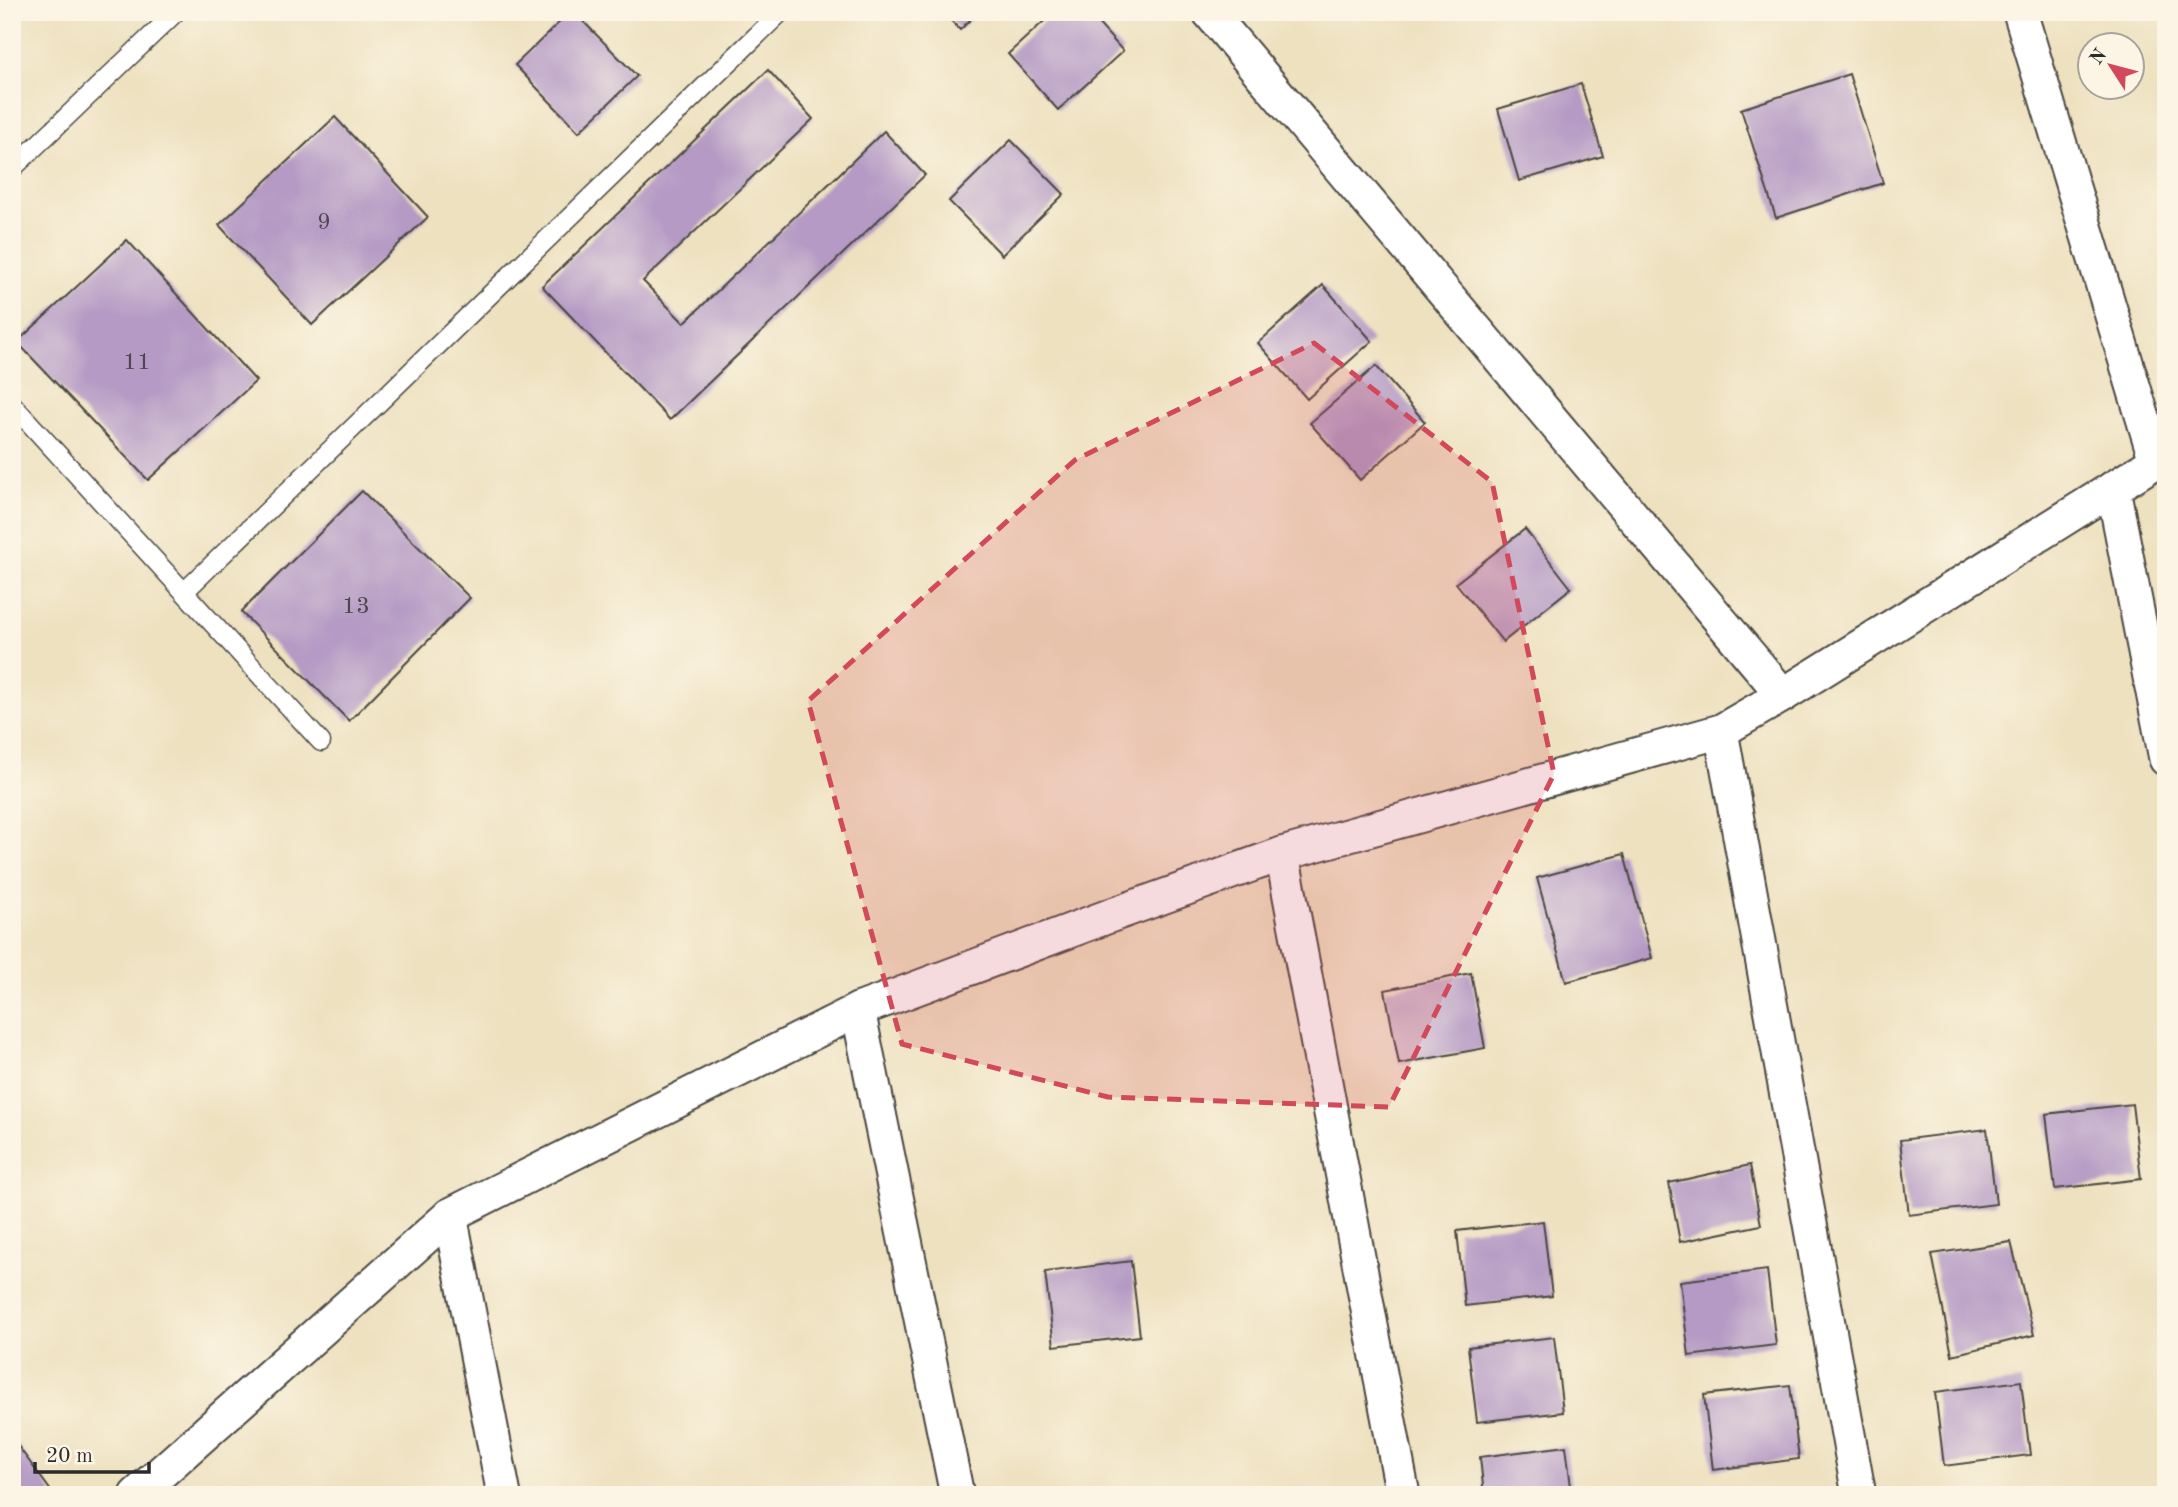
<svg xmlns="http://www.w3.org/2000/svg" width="2178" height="1507" font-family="'Old Standard TT',serif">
<rect width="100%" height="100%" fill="#fcf5e5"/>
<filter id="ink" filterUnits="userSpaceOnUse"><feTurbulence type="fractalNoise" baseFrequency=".0143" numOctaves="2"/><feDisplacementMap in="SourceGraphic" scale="14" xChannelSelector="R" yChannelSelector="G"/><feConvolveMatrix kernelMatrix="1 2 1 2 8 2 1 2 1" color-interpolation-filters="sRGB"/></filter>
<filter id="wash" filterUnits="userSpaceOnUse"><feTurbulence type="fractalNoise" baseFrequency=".00686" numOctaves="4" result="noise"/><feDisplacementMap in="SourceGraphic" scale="28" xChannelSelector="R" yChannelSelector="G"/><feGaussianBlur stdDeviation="1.57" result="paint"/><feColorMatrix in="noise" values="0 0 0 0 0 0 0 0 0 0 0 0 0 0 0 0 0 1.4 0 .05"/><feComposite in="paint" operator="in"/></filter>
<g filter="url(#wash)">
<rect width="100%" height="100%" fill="#eee1c0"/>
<g id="blocks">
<g fill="#b49ac4">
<polygon points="570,12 574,12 637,76 579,132 515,65"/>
<polygon points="943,12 978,12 960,30"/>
<polygon points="1054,12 1088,12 1123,51 1058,110 1008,54"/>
<polygon points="768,70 813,119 643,281 684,323 884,131 925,175 670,420 542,286"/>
<polygon points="1849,74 1883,183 1776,218 1741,109"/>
<polygon points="1581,84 1603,156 1519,181 1498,109"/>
<polygon points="335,117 428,217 312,325 219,225"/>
<polygon points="1011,140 1064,194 1002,255 949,201"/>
<polygon points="127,240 256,381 148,480 17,342"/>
<polygon points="1323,285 1372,341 1307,399 1258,343"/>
<polygon points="1376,366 1425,422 1360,480 1310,423"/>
<polygon points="362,491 470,598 349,721 241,612"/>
<polygon points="1525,529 1571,588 1503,642 1456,583"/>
<polygon points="1624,854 1652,958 1566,982 1537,878"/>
<polygon points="1471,973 1485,1048 1399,1064 1385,990"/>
<polygon points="2132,1104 2141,1179 2055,1189 2046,1114"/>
<polygon points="1987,1129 1996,1204 1909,1215 1900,1140"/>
<polygon points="1750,1165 1761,1225 1680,1242 1669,1183"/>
<polygon points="1543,1221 1552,1296 1465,1306 1457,1231"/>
<polygon points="2011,1242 2034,1335 1952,1355 1932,1254"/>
<polygon points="1131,1261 1140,1336 1054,1346 1045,1272"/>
<polygon points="1767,1270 1776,1345 1689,1356 1680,1281"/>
<polygon points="1554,1337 1563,1412 1477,1422 1468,1347"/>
<polygon points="2021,1381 2030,1455 1944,1466 1935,1392"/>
<polygon points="1790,1385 1799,1459 1713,1470 1704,1395"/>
<polygon points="12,1438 54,1495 12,1495"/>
<polygon points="1566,1446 1572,1495 1484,1495 1480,1457"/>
</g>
</g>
</g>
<g filter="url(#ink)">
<use href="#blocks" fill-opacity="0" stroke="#484641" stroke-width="2"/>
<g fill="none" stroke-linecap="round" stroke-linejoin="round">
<g stroke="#484641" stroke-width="21">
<g id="lane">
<polyline points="12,169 176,12"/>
<polyline points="12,404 321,742"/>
<polyline points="184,592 781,12"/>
</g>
</g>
<g stroke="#484641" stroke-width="37">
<g id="street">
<polyline points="1209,12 1783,695"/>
<polyline points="2020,12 2156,461"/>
<polyline points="2113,488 2166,759"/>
<polyline points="1721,731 1859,1495"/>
<polyline points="1282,854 1403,1495"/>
<polyline points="858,1010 957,1495"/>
<polyline points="450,1215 504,1495"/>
<polyline points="136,1495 450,1215 858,1010 1112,915 1282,854 1721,731 1783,695 2166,455"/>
</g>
</g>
<use href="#lane" stroke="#fff" stroke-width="18"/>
<use href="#street" stroke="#fff" stroke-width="33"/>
</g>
</g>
<path fill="#d1495b" fill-opacity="0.2" stroke="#d1495b" stroke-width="5" stroke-dasharray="14 9" stroke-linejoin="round" d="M1314,343L1492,482L1554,774L1389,1107L1108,1097L902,1044L808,701L1075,460Z"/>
<g text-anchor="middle" stroke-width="6" stroke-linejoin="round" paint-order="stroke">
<g font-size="24" fill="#4d4751">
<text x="324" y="229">9</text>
<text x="137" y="369">11</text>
<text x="356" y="613">13</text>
</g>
</g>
<rect width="2178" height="1507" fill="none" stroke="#fcf5e5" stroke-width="42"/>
<g transform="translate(2111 66) rotate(306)"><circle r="33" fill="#fcf5e5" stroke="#a8a49b" stroke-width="2"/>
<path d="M0-5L12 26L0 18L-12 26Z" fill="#d1495b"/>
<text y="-10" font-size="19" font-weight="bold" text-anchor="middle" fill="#2b2b2b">N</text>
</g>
<path d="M35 1462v10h114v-10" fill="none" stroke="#2b2b2b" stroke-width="3.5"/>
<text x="46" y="1462" font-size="21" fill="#2b2b2b" stroke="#fcf5e5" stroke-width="5" paint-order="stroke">20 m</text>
</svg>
